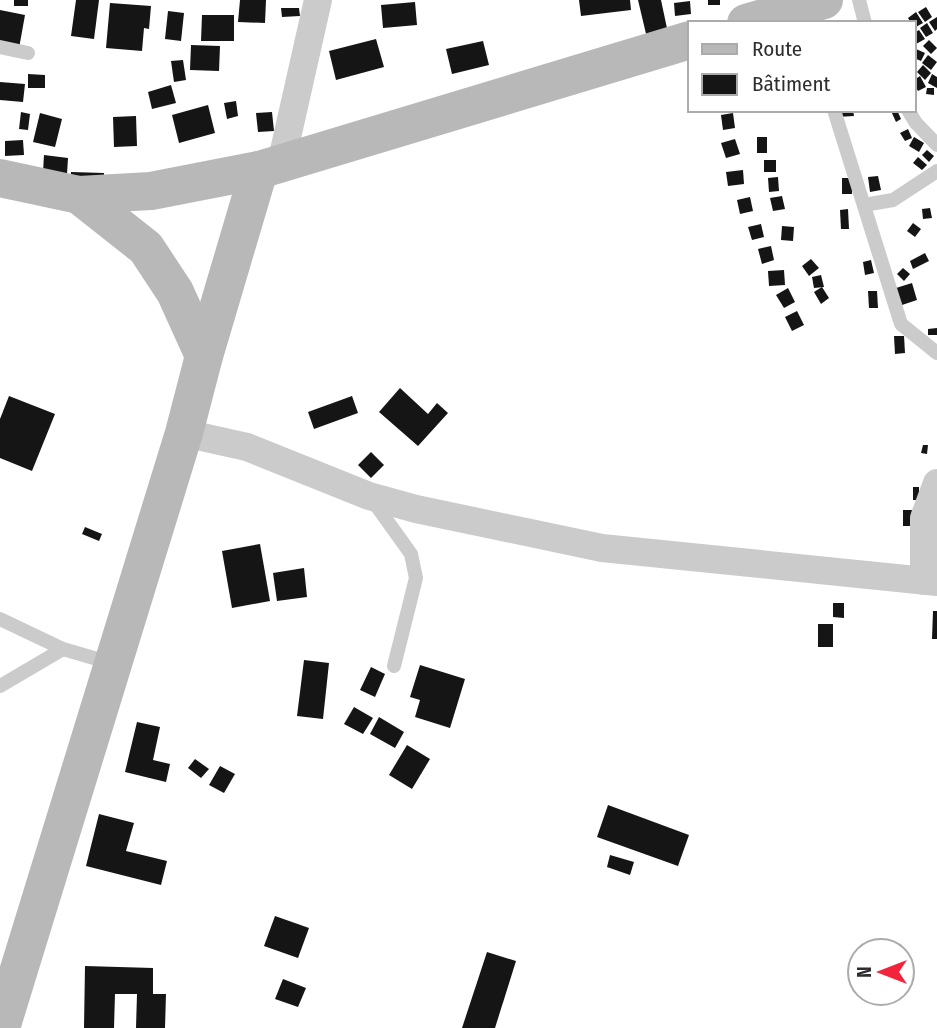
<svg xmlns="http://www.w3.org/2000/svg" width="937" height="1028" font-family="'Fira Sans Condensed',sans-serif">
<rect width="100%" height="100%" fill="#fff"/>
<g fill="#151515">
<rect x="14" y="0" width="14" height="6"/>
<polygon points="76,0 99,0 94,39 71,36"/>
<polygon points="240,0 266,0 265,23 238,22"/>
<polygon points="579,0 630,0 631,10 581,16"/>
<polygon points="638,0 661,0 668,33 647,38"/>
<rect x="708" y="0" width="12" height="5"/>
<polygon points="690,1 691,14 675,16 674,3"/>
<polygon points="415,2 417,25 383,28 381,5"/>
<polygon points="110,3 151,6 149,29 144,28 142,51 106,48"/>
<polygon points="926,7 932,17 925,22 918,12"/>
<polygon points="281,8 299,8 300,16 282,17"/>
<polygon points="0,10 25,15 18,54 0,51"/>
<polygon points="168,11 184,13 181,41 165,39"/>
<polygon points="916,12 923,23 914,28 914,23 911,23 908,18"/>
<polygon points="202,15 234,15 234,41 201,41"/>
<polygon points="937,17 937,29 935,31 929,22"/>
<polygon points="927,23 933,33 926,37 920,28"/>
<polygon points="919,30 925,39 916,44 914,41 914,33"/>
<polygon points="376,39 384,67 336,80 329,51"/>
<polygon points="929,40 937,48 931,54 923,46"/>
<polygon points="483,41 489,65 452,74 446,49"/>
<polygon points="191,45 220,46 219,71 190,70"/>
<polygon points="916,49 925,53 921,61 914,58"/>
<polygon points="928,55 937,62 931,70 922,63"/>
<polygon points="183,60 186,80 174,82 171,61"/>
<polygon points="923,65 931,73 925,80 917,72"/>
<polygon points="28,74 45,75 45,88 28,88"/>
<polygon points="932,74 937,77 937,88 928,83"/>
<polygon points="920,76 926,87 918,91 914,84 914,80"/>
<polygon points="0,82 25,84 23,102 0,100"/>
<polygon points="171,85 176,103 152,109 148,92"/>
<polygon points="927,88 934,88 934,95 926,94"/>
<polygon points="236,101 238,116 227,119 224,103"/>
<polygon points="208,105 215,133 179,143 172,115"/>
<polygon points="836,110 853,110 854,116 837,117"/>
<polygon points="893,110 897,110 901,119 896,122 891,111"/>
<polygon points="21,112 30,114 28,130 19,129"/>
<polygon points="272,112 274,131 258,132 256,113"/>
<polygon points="40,113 62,119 55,147 33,142"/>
<polygon points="733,113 735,128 723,130 721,115"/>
<polygon points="136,116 137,146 114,147 113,117"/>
<polygon points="908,129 912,138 905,141 900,133"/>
<rect x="757" y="137" width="10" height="16"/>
<polygon points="914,137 924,143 919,152 909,146"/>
<polygon points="735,139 740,154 726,158 721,143"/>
<polygon points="23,140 24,155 5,156 5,141"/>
<polygon points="927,150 934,156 929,162 922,155"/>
<polygon points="44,155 68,158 67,174 43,172"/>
<polygon points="918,157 927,165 922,170 913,163"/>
<rect x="764" y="160" width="12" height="12"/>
<polygon points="743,170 744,184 728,186 726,172"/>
<polygon points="71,172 104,173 104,187 70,185"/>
<polygon points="878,176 881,190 870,192 868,177"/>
<polygon points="778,177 779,191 769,192 768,178"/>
<rect x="842" y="178" width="10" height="16"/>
<polygon points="782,196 785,209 773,211 770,198"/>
<polygon points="750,197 753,211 740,214 737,200"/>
<polygon points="930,208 932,218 923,219 922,209"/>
<polygon points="848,209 849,229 841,229 840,210"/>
<polygon points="913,223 921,229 915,237 907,231"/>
<polygon points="761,224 764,237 752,240 748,227"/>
<polygon points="782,226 794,227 793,241 781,240"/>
<polygon points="771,246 774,260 762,264 758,249"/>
<polygon points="925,253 929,261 913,269 910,261"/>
<polygon points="811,259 819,268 809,276 802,266"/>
<polygon points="871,260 874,273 865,275 863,262"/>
<polygon points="903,268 910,274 904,281 897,274"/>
<polygon points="784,270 785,285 769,286 768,271"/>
<polygon points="821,275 824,287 814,288 812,277"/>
<polygon points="912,283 917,300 902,305 896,288"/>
<polygon points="822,287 829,298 821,304 814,292"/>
<polygon points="788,288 795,302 784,308 776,295"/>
<polygon points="868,291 877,291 878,308 869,308"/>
<polygon points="797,311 804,325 792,331 785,317"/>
<polygon points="937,328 937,335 928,335 928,329"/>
<polygon points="894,336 904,336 905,353 895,354"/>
<polygon points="400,388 428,414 437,403 448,413 418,446 379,412"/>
<polygon points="9,396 55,414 32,471 0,458 0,419"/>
<polygon points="352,396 358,413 314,429 308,412"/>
<polygon points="923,445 928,445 927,454 921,453"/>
<polygon points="371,452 384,465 371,478 358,465"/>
<rect x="913" y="487" width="6" height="13"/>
<rect x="903" y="510" width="9" height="16"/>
<polygon points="85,527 102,534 99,541 82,534"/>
<polygon points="260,544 270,601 232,608 222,551"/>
<polygon points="304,568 307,597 277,601 273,573"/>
<polygon points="833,603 844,603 844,618 833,617"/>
<polygon points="933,611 937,611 937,639 932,639"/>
<rect x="818" y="624" width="15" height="23"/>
<polygon points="304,660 329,663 323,719 297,716"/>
<polygon points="420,665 465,679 450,728 415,717 420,700 410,697"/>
<polygon points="371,667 385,674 375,697 360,690"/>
<polygon points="354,707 373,718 363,734 344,724"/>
<polygon points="379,717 404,732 395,748 370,734"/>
<polygon points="137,722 160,727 153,760 170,764 166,782 125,772"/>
<polygon points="407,745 430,759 412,789 389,775"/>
<polygon points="195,759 209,769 201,778 188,768"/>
<polygon points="220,766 235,774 224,793 209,785"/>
<polygon points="608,805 689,835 678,866 597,837"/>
<polygon points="99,814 134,823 126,851 167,861 161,885 86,866"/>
<polygon points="610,855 634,862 630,875 607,867"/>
<polygon points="275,916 309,928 298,958 264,946"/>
<polygon points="487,952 516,961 495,1028 462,1028"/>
<polygon points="85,966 153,968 153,994 166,994 165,1028 136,1028 137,994 115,994 114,1028 84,1028"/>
<polygon points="283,979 306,988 298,1007 275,999"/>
</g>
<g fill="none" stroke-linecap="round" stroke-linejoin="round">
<g stroke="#cbcbcb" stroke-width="14">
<polyline points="859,0 865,23"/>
<polyline points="0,47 28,53"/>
<polyline points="834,110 901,324 937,353"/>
<polyline points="908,110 916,123 937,145"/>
<polyline points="864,205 893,200 937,171"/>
<polyline points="373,501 411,554 416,578 394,666"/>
<polyline points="0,619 63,649 111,663"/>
<polyline points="0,686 63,649"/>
</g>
<g stroke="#cbcbcb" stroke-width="28">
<polyline points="281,164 318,0"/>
<polyline points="184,433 247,447 369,496 416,509 602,548 937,582"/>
<polyline points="924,581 924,518 937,483"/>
</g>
<g stroke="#b8b8b8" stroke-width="38">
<polyline points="746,23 824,0"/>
<polyline points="0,178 79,195 151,191 259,170 690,40"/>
<polyline points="79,195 146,248 175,292 204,356"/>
<polyline points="1,1028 184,433 204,356 259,170"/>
</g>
</g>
<rect x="688" y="21" width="228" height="91" fill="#ffffff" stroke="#ababab" stroke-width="2"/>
<rect x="702" y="44" width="35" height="10" fill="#b8b8b8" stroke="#ababab" stroke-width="2"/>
<text x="752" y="56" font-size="21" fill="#2e2e2e">Route</text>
<rect x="702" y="74" width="35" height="21" fill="#151515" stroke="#ababab" stroke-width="2"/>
<text x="752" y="91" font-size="21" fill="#2e2e2e">Bâtiment</text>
<g transform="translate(881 972) rotate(270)"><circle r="33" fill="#ffffff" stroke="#ababab" stroke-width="2"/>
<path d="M0-5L12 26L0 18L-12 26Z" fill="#f2233a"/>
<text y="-10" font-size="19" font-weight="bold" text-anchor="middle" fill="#2e2e2e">N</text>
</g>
</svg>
